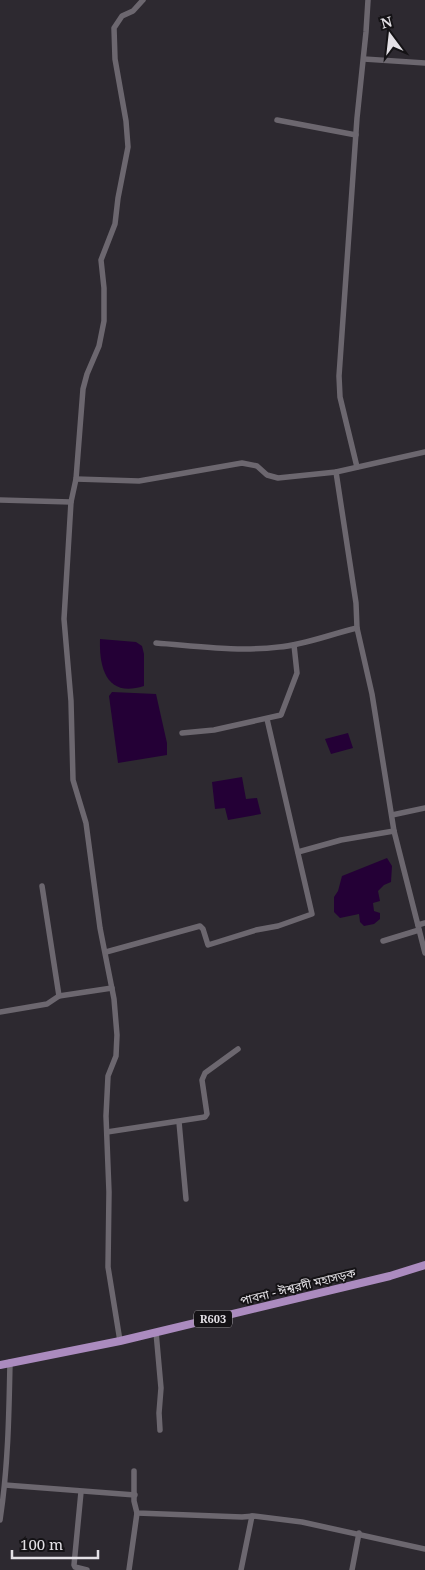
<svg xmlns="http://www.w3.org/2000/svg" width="425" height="1570" font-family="'Noto Serif','Noto Sans Bengali',serif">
<rect width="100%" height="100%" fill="#2d2930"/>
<g fill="#240036">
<path d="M100,639L136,642L142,646L144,654V686C107,698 99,669 100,639Z"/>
<polygon points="112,692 156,694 167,743 167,755 118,763 109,696"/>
<polygon points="348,733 353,748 331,754 325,739"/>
<polygon points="242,777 246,799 257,798 261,814 228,820 225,808 215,809 212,782"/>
<polygon points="387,858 392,866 391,882 384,885 378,891 380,901 373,903 374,911 380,913 380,919 374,924 364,926 360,922 359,914 340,918 334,912 334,897 338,891 342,876"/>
</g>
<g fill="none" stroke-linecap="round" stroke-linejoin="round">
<g stroke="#6c676f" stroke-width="5.5">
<polyline points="364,59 425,63"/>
<polyline points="277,120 356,135"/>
<polyline points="357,467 340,397 339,376 357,118 366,32 368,0"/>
<polyline points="336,472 356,603 357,628 372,694 394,831 425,953"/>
<polyline points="76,479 139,481 242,463 257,466 267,475 278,478 336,472 425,452"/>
<polyline points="0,500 71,502 76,479 83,389 87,374 99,346 104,321 104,288 101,260 115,224 118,198 128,147 126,121 115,59 114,28 122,16 133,11 143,0"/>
<polyline points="71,502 64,619 71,701 73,780 86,823 100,928 114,999 117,1035 116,1056 108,1076 106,1116 109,1192 108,1267 120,1341"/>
<path d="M156,643C197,646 238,652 279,647C304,645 331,634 357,628"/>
<polyline points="182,733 214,730 281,715 297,673 294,645"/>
<polyline points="392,815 425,808"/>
<polyline points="298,852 341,840 394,831"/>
<polyline points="418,925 425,923"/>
<polyline points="383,941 419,930"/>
<polyline points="106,952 200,926 203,929 208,945 256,930 278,926 312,914 267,719"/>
<polyline points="59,996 112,988"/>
<polyline points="0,1012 47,1004 59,996 42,886"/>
<polyline points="179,1122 186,1199"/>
<polyline points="107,1132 205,1117 207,1114 202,1080 205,1073 238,1049"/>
<polyline points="156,1332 161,1388 159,1413 160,1430"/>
<polyline points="134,1471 134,1501 137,1513 242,1517 254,1516 302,1522 425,1549"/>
<polyline points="5,1485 135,1495"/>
<polyline points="81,1492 74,1565 75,1567 87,1570"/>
<path d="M0,1520C8,1468 9,1415 10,1362"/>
<polyline points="129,1570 137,1513"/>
<polyline points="241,1570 252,1516"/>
<polyline points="352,1570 359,1533"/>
</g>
<polyline stroke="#ab8bbf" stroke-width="8" points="0,1365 120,1341 390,1276 425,1265"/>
</g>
<g text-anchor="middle" stroke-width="4" stroke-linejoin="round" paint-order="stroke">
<rect fill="#141215" stroke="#a5a2a7" stroke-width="1" x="194" y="1310.5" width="38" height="17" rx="4"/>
<g font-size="11" font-weight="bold" fill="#e3e0e5">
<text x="213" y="1323">R603</text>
</g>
<g font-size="12" fill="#e3e0e5" stroke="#141215">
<text transform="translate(298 1287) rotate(-14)" y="4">পাবনা - ঈশ্বরদী মহাসড়ক</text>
</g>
</g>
<g transform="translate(390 35) rotate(345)" stroke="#141215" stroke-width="4" paint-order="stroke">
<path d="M0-4L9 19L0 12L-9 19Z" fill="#e3e0e5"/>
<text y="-8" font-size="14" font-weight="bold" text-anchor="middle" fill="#e3e0e5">N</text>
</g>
<path d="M12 1550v8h86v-8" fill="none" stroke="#e3e0e5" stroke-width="2.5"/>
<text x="20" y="1550" font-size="15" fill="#e3e0e5" stroke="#141215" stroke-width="4" paint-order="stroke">100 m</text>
</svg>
